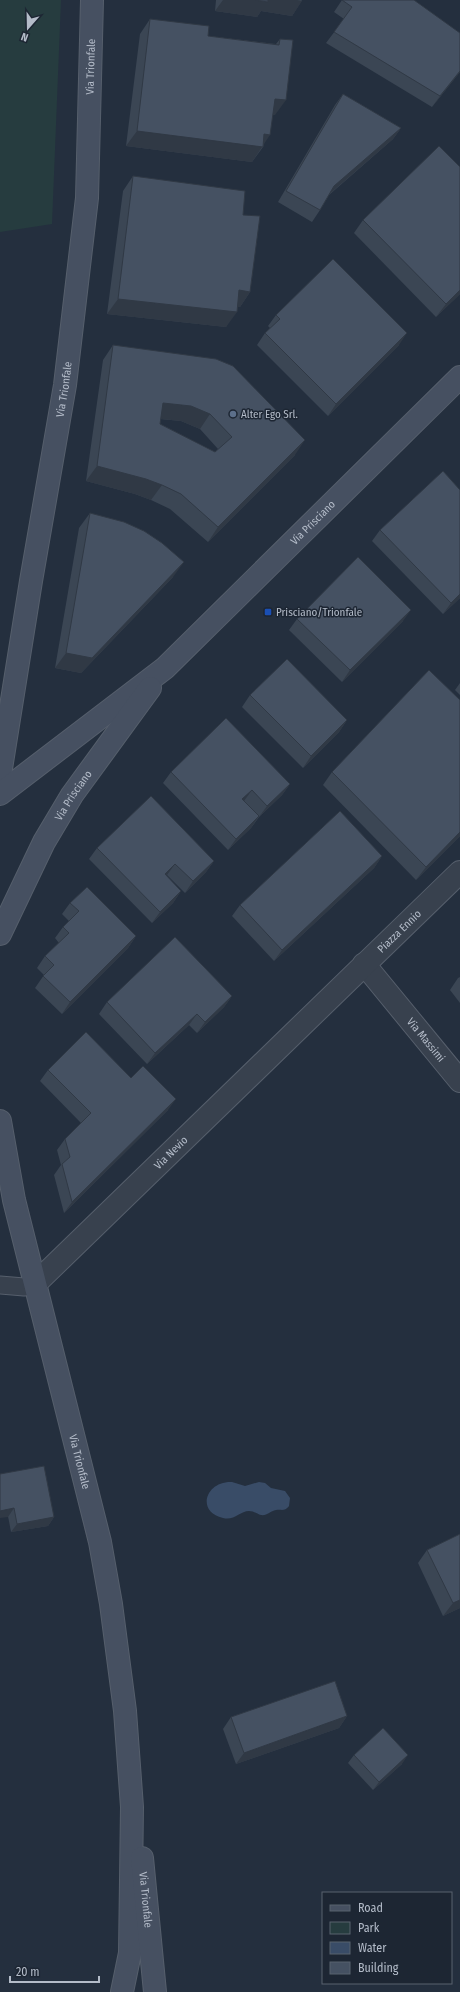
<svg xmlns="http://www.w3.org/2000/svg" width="460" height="1992" font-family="'Fira Sans Condensed',sans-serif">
<rect width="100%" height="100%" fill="#242f3e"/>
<polygon fill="#263c3f" points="0,0 61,0 52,224 0,232"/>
<path fill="#394c67" d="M232,1482L245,1486L259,1482L265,1483L271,1488L285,1491L290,1498L289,1506C284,1512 282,1509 276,1510C270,1511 267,1516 261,1515C257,1514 254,1511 249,1511C240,1511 234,1521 223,1518C196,1512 205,1481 232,1482Z"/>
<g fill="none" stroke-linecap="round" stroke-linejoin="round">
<g stroke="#565f6c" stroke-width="19">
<polyline id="lane" points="0,1285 24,1287 35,1284"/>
</g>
<g stroke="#565f6c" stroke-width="24">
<g id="street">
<path id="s1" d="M364,964L460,1081"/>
<path id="s2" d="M35,1284L460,872"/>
</g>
</g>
<g stroke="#565f6c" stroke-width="24">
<g id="secondary">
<path id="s3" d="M0,775L31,581L65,385L87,198L92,0"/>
<path id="s4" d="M0,794L165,668L460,377"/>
<path id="s5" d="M0,934L44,842L72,795L150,688"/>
<path id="s6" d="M0,1121L14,1200L100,1542L111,1604L125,1711L132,1807L130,1953L122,1992"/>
<path id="s7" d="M142,1858L155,1992"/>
</g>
</g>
<use href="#lane" stroke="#38414e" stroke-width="17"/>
<use href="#street" stroke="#38414e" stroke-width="22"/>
<use href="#secondary" stroke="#465061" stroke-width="22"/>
</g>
<g fill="#3b4654" fill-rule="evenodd">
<polygon points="216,0 302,0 292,16 261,11 257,17 215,11"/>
<polygon points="342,0 460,72 432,107 326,43 344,19 334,12"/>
<polygon points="150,19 208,36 276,44 280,39 275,115 273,115 263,147 252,162 126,146 140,34"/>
<polygon points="343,94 401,128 393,139 329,195 320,210 312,222 278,202 335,105"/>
<polygon points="460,167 460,294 436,317 354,233 363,220"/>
<polygon points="133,176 243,215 250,292 240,307 237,306 226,327 107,314 123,191"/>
<polygon points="276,315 399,345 328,416 257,345 265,333 270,328 268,326"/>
<path d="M113,345L295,455L208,542L170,509L151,500L135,494L86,481L103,360ZM160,419L181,421L200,429L218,449L215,452L160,424Z"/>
<polygon points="90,513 173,577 81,673 55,668 79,528"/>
<polygon points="380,530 460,598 443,614 372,541"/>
<polygon points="297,619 403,621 342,682 289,630"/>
<polygon points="460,683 460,695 455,690"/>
<polygon points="250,695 347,720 339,732 303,768 242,707"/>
<polygon points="460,700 460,836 416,880 323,785 332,772"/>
<polygon points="171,772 290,784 282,795 259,817 251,828 228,850 163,783"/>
<polygon points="97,848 214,861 206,872 185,893 167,875 166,876 181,891 173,903 152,923 89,859"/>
<polygon points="382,856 374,868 274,961 232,916 240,905"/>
<polygon points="70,903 136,936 128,948 62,1014 35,988 44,975 37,968 45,956 59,943 55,938 63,927 69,921 62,914"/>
<polygon points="460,977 460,1003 450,990 458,978"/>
<polygon points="232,996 224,1007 197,1033 189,1025 147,1064 99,1014 107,1002"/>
<polygon points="48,1070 131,1078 168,1110 64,1213 54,1175 61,1165 57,1150 65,1139 81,1123 40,1081"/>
<polygon points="0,1474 54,1517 48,1526 11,1532"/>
<polygon points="460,1534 460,1608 443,1616 418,1563 427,1550"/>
<polygon points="347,1716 339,1728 236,1764 223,1729 231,1717"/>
<polygon points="354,1755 402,1764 373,1790 348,1763"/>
</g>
<g fill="#303945">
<polygon points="223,0 297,0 302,1 292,16 261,11 257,17 215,11"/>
<polygon points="460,71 460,72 432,107 440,96"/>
<polygon points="275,99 286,100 275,115 264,114"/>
<polygon points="401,128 393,139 326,197 334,186"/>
<polygon points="137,131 264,134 270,135 252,162 126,146"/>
<polygon points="239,290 250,292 240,307 229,305"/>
<polygon points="460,290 460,294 436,317 446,304"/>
<polygon points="118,299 237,312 226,327 107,314"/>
<polygon points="407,333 399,345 328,416 336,404"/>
<polygon points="163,403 191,406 210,414 200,429 181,421 153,418"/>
<polygon points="305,440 295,455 208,542 218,527"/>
<polygon points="97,466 146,479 162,485 151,500 135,494 86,481"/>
<polygon points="184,562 173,577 81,673 55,668 66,653"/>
<polygon points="460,594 460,598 443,614 451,603"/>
<polygon points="411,610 403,621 342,682 350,670"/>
<polygon points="347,720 339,732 303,768 311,756"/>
<polygon points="290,784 282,795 259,817 267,806"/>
<polygon points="252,790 244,801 242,799"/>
<polygon points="259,816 251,828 228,850 236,839"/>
<polygon points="460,832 460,836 416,880 426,867"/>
<polygon points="382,856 374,868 274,961 282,950"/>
<polygon points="214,861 206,872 185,893 193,881"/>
<polygon points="175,864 167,875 157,886 165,874"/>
<polygon points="181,891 173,903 152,923 160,912"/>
<polygon points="136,936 128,948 62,1014 70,1002"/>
<polygon points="232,996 224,1007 197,1033 205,1022"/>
<polygon points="197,1014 189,1025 147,1064 155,1053"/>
<polygon points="176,1099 168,1110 64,1213 72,1202"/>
<polygon points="14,1508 8,1517 0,1518 0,1511"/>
<polygon points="54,1517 48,1526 11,1532 17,1524"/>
<polygon points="460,1600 460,1608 443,1616 453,1603"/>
<polygon points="347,1716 339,1728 236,1764 244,1753"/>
<polygon points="408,1755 402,1764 373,1790 379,1782"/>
</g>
<g fill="#455162" stroke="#303945" fill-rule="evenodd">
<polygon points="255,0 268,0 268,2"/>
<polygon points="342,0 414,0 460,33 460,71 440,96 334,32 352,7"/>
<polygon points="150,19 209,26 208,36 279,45 280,39 293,40 286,100 275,99 270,135 264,134 263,147 137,131"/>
<polygon points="343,94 401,128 334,186 320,210 286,191"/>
<polygon points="439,146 460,167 460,290 446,304 363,220"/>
<polygon points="133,176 245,191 243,215 260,216 250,292 239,290 237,312 118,299"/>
<polygon points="333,259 407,333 336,404 265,333 280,319 276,315"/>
<path d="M113,345L216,359L233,366L305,440L218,527L181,494L162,485L146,479L97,466ZM163,403L191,406L210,414L232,437L215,452L160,424Z"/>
<polygon points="443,471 460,490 460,594 451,603 380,530"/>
<polygon points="90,513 124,522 144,531 162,543 184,562 92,658 66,653"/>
<polygon points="358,557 411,610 350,670 297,619"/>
<polygon points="287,659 347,720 311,756 250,695"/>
<polygon points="429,670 460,700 460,832 426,867 332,772"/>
<polygon points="226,718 290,784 267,806 252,790 242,799 259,816 236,839 171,772"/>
<polygon points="151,796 214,861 193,881 175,864 165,874 181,891 160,912 97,848"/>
<polygon points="340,811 382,856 282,950 240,905"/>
<polygon points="87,887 136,936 70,1002 43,976 54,965 45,956 69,933 63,927 79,911 70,903"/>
<polygon points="175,937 232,996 205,1022 197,1014 155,1053 107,1002"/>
<polygon points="86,1032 131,1078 143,1066 176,1099 72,1202 62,1164 70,1157 65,1139 91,1113 48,1070"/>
<polygon points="44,1466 54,1517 17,1524 14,1508 0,1511 0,1474"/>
<polygon points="460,1534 460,1600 453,1603 427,1550"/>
<polygon points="335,1681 347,1716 244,1753 231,1717"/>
<polygon points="383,1728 408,1755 379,1782 354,1755"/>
</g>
<circle fill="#5c6f8a" stroke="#1d2633" stroke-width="1.5" cx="233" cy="414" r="4"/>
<rect fill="#1a4fb4" stroke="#1d2633" stroke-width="1.5" x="264" y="608" width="8" height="8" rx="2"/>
<g text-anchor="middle" stroke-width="3" stroke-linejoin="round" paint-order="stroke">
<g font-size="11" fill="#b4bcc9" stroke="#1d2633">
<text dy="4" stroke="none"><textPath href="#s3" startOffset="715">Via Trionfale</textPath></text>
<text dy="4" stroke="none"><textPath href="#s3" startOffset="391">Via Trionfale</textPath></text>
<text dy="4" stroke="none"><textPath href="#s4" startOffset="415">Via Prisciano</textPath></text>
<text dy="4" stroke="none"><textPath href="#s5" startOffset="157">Via Prisciano</textPath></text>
<text dy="4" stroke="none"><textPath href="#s2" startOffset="507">Piazza Ennio</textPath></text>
<text dy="4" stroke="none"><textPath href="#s1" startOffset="98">Via Massimi</textPath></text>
<text dy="4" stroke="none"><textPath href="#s2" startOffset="189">Via Nevio</textPath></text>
<text dy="4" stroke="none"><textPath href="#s6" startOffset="350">Via Trionfale</textPath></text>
<text dy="4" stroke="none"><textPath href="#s7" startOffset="42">Via Trionfale</textPath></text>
</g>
<g font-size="11" fill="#b4bcc9" stroke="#1d2633" text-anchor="start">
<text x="241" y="418">Alter Ego Srl.</text>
<text x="276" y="616">Prisciano/Trionfale</text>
</g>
</g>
<rect x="322" y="1892" width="130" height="92" fill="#1d2633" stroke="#59626f"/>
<rect x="330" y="1905" width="20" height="6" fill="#465061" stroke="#59626f"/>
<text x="358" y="1912" font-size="12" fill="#b4bcc9">Road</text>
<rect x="330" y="1922" width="20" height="12" fill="#263c3f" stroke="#59626f"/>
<text x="358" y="1932" font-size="12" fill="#b4bcc9">Park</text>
<rect x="330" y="1942" width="20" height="12" fill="#394c67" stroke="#59626f"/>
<text x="358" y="1952" font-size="12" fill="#b4bcc9">Water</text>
<rect x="330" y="1962" width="20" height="12" fill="#455162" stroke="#59626f"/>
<text x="358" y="1972" font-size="12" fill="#b4bcc9">Building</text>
<g transform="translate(28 28) rotate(200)" stroke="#1d2633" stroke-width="3" paint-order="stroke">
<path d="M0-3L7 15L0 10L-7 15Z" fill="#b4bcc9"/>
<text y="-6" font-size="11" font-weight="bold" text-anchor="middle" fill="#b4bcc9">N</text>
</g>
<path d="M10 1976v6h89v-6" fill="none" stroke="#b4bcc9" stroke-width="2"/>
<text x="16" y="1976" font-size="12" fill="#b4bcc9" stroke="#1d2633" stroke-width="3" paint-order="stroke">20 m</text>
</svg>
